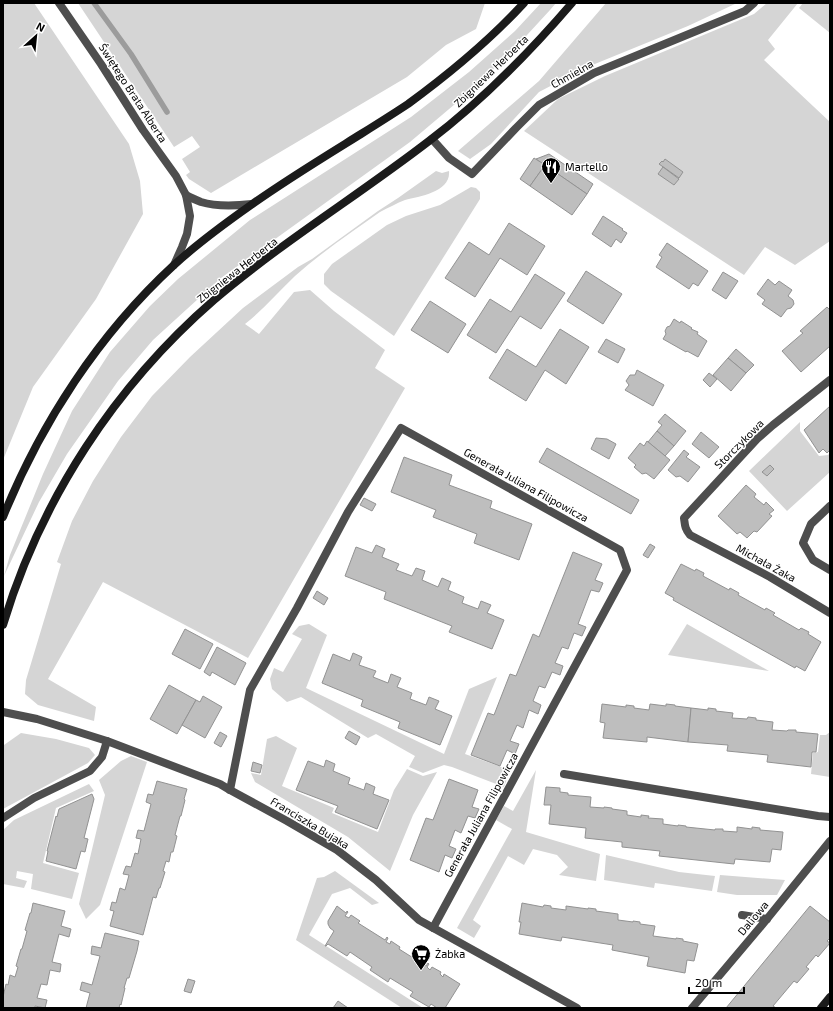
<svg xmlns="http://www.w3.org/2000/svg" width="833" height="1011" font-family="'Exo 2',sans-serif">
<rect width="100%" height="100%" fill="#fff"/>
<g fill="#d5d5d5">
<polygon points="3,3 34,3 129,144 140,181 143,214 96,299 33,387 3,460"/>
<polygon points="78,3 485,3 476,29 446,45 407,77 211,193 189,179 186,175 190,172 182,159 200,147 192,136 174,147"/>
<polygon points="541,3 556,3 550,10 516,47 474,88 410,142 221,278 153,340 118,381 67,454 39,502 4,576 10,555 43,474 72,411 110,352 150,306 178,279 250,220 411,117 469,72 515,31"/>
<polygon points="606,3 737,3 688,26 585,68 539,92 491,144 470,159 458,151 539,81"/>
<polygon points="767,3 798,3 768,40 775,49 764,60 830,122 830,241 795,265 765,247 744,275 524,131 558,99 605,76 754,14"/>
<polygon points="803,3 830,3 830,33 799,8"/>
<path d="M436,171L442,173L449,171C451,192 420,196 405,200C397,203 388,208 380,212C371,218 362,225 353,231C333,245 313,260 295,276C278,292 263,310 245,324L259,334L294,292L310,290L334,311L385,350L375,368L405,388L248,658L103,582L48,679L96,707L94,721L38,705L25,694L26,680L61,564L57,562L72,521L93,481L121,437L152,396L190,357L243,308L298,267L312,259L378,211L398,198Z"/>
<polygon points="471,187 476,188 480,192 480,199 394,336 331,291 324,284 324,274 332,264 387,225 406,216 440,205"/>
<polygon points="800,422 800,431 819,456 828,455 830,453 830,472 787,511 749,471"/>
<polygon points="309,624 327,635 306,688 444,754 469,689 497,677 465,754 510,770 504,787 452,767 444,765 423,773 409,767 415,756 376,734 368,738 301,697 287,702 272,689 270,679 274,668 283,672 302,639 292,634 299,626"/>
<polygon points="687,624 769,671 668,655"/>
<polygon points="830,732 830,777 811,774 813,753 818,752 820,735 826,735"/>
<polygon points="21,733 56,739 89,748 95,755 88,763 3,809 3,748 4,745"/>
<polygon points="276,736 297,748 282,786 334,808 332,813 378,832 394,790 407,769 423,776 437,772 413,815 390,871 348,837 255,782 251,773 261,775 267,739"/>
<polygon points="131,756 147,762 100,905 86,919 79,904 105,795 99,780 121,761"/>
<polygon points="536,770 526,832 600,854 596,881 559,875 568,867 557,855 533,849 524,865 508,856 473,920 481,926 474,938 457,928 512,829 496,820 504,806 513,811"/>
<polygon points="89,784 94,791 56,808 43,863 79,873 72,899 31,889 33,874 17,871 16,878 27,881 24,888 3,884 4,864 3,863 3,830 14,820"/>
<polygon points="606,855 679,872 715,876 712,891 655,883 654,888 604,880"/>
<polygon points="335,871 379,903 372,905 350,888 332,894 309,935 423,1008 402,1008 296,940 317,878 324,877"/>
<polygon points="720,875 785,880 777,895 737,895 717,892"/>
</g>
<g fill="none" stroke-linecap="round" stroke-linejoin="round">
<polyline stroke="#9c9c9c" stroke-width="5.5" points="94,3 131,54 167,112"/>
</g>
<g fill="#bebebe" stroke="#929292">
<polygon points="549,154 593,184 587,194 536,159"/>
<polygon points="534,158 545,165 530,186 520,179"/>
<polygon points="665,159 683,172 679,178 659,164 662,161 663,162"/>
<polygon points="545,165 587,194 572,215 530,186"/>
<polygon points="663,167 679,179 674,185 658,174"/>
<polygon points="603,216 623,229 622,230 627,233 621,243 616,239 611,247 592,234"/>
<polygon points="509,223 545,246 527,275 500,258 475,297 445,278 469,242 489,255"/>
<polygon points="667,243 708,271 698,286 693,283 689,289 656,267 662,257 659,255"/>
<polygon points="586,271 622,294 603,324 567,301"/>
<polygon points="723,272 738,281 726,299 712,290"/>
<polygon points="535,274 565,293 541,329 520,316 496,353 467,335 490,299 511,312"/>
<polygon points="768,279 775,285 779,281 792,290 788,296 793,300 794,304 791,308 787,309 781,317 762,304 765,300 757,294"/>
<polygon points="430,301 466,324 448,353 411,330"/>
<polygon points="827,307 830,310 830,346 801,372 782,351 803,333 800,331"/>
<polygon points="674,319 680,323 681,321 692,328 691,329 698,332 697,334 707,341 698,357 687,351 686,352 663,339 666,334 665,331 667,327 670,326"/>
<polygon points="560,329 589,347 566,384 545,370 526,401 489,378 507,349 536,367"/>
<polygon points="606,339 625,349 618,363 598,352"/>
<polygon points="736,349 754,365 746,373 728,358"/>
<polygon points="728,358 746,373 731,391 713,375"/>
<polygon points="637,370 664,385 653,406 625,390 629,385 626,381 630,375 635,375"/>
<polygon points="709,373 717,379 710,387 703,380"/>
<polygon points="830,406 830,450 827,453 823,449 819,453 804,430"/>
<polygon points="665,414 686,431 674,446 657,431 662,425 658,422"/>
<polygon points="657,431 674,446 665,456 648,442"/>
<polygon points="701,432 719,447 709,458 692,444"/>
<polygon points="596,438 607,439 616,444 609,459 591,449"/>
<polygon points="647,441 670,460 654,479 646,473 642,474 634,467 636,465 628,458 640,443 644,446"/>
<polygon points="547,448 639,500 631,514 539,462"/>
<polygon points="684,450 689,454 686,457 700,467 688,482 680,476 676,477 668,470"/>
<polygon points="404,457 452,475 449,485 492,501 490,508 532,524 519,560 474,543 477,534 433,517 436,510 391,492"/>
<polygon points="770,465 774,469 767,476 762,472"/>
<polygon points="746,485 756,494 754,497 764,505 766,502 774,510 769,514 772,516 757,532 754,531 747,538 740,532 737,534 718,516"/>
<polygon points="364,498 376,504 372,511 360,505"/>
<polygon points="650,544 655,547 648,558 643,555"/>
<polygon points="376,545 385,549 382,557 399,564 396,570 412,576 416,568 425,571 422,580 438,587 442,578 451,582 448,590 464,597 462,603 478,609 481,601 491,605 487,613 504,620 492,649 449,632 452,626 384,599 386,592 345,576 356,547 372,553"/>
<polygon points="573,552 602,564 595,580 603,583 600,590 599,592 591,590 578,624 586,627 582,636 574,633 568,649 562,647 555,663 563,666 560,675 552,672 545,688 539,686 533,701 541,705 538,714 529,710 523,728 517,725 510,741 519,744 515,754 507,750 500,766 471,755 488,713 494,715 510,674 516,676 533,634 539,637"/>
<polygon points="681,564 695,571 696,569 704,573 703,576 729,590 730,588 739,593 738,595 765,610 766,608 775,613 773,615 799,630 801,628 809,632 808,634 821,642 805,671 796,666 795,668 673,600 674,598 665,593"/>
<polygon points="317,591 328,598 324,605 313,598"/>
<polygon points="185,629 213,644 200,669 172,654"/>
<polygon points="217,647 246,663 235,685 212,672 210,676 204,672"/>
<polygon points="353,653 362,657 359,665 376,671 373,677 388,683 391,674 401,678 397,687 412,693 410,699 426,705 429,697 439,701 435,709 452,716 440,745 398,728 400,722 361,706 363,700 322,683 333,654 350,661"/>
<polygon points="169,685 196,700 177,734 150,719"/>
<polygon points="203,696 222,707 205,738 182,725 196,700 200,702"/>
<polygon points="602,704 626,707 626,705 634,706 634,708 649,710 650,704 666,706 666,704 675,705 675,706 691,708 688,742 647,737 647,742 603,738 605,723 600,722"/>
<polygon points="691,708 708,710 708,708 716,709 716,711 733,713 732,718 747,719 748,717 756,718 756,720 773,722 772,730 787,731 788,730 796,730 796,732 818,734 816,752 812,752 811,767 767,762 768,755 727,751 728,745 688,742"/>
<polygon points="349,731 360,737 356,745 345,738"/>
<polygon points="220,732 227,736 221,747 214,743"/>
<polygon points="326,760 335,764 333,771 350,778 348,784 364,790 366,783 375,787 373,794 389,800 377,829 335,812 338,806 296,790 308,761 324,767"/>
<polygon points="253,762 262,765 260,773 251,771"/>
<polygon points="449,779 478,790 472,807 479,809 475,818 468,816 461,833 455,830 449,846 456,849 452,858 445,855 439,872 410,860 426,818 433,820"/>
<polygon points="157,781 187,789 184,799 185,800 181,816 180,816 175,835 177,836 173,852 171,852 169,862 166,861 163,871 165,872 160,888 159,888 156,898 153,897 143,935 110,926 114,911 110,910 112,902 116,903 120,888 125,890 129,875 123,874 126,866 131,867 135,853 138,854 141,839 136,838 138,830 144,831 151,804 146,802 148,794 153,795"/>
<polygon points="546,787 560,788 560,792 568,793 568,795 591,797 590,807 604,808 604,807 612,808 612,809 627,811 627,815 641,817 641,815 649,816 648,818 663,819 663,824 678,826 678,825 686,826 686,827 715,830 715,829 723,829 723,831 737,832 737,827 752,829 752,827 760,828 760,830 783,832 781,850 772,849 770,862 735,859 734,864 659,856 660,851 622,847 622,842 585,838 586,828 549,824 551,805 544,805"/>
<polygon points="92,794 94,799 84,838 88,839 85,852 81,851 76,869 46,861 48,851 47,851 56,816 57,817 59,809"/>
<polygon points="33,903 65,911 61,926 71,929 69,937 59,934 52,962 61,964 60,972 50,970 47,985 41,984 37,998 47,1000 45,1008 35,1006 35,1008 3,1008 3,997 6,984 8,985 10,975 15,977 18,967 16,966 21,949 22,949 27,931 25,930 30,913 31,913"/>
<polygon points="522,903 543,907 544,905 551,906 551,908 566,910 566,906 588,909 588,908 596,909 596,911 618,914 618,920 633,922 633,921 640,922 640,924 655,926 653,936 676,939 676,938 683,939 683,941 698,944 694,961 687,960 685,973 647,966 649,957 612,950 613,945 562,937 561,941 519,934 521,922 519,922"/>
<polygon points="337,906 346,913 347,911 348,912 345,916 349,918 351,915 360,921 358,923 385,940 387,937 388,938 386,942 390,944 391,941 400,947 399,949 426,966 428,963 429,964 427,967 430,970 432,967 441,972 440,974 443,977 444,974 460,984 445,1008 437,1008 431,1004 429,1007 410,996 413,992 390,978 388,982 370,970 372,967 350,952 347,956 328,944 326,946 325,946 334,931 330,928 328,924 328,921"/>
<polygon points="810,906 830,922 830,938 827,941 830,943 818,957 816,955 806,967 809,969 797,983 794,981 773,1006 776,1008 726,1008"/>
<polygon points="105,933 139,941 137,951 129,978 127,978 124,988 125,988 121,1005 120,1004 119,1008 86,1008 90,993 80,990 82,982 92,985 100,956 91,954 92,946 101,948"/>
<polygon points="188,979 195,981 191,993 184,991"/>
<polygon points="338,1001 348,1008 333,1008"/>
</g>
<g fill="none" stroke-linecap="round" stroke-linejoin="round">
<g stroke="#4e4e4e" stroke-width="8">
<polyline points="830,506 811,524 803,543 813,560 830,570"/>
<polyline points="564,774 818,816 830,817"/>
<polyline points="742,915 767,919"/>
</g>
<g stroke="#4e4e4e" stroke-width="8">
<polyline points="59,3 101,64 143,130 176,176 186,195 190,216 187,234 182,247 174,265"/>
<polyline points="432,139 449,158 472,174 516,128 539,105 594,73 745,11 754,3"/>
<path d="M186,195C191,198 196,200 201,202C217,207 235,206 252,204"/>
<path d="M830,380L773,425L757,439L684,518C685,526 685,529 690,535L770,577L830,613"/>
<polyline points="3,712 37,719 107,741 220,784 230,790 287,821 337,850 376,880 419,920 577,1008"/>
<polyline points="230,790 250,690 297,608 348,512 401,428 620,550 627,570 433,928"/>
<polyline points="3,818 34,798 90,771 102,757 107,741"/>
<polyline points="692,1008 767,919 830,841"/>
</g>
<g stroke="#1b1b1b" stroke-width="8">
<path d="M3,517C41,423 99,334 174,265C198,243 224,224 251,205C286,180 324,157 361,134C377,124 393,114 408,104C449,74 489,41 524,3"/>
<path d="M3,625C41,499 115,386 214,300C282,242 359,195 429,141C482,101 529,53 572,3"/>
<polyline points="821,1008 830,997"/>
</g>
</g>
<defs>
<g id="restaurant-pin" transform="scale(1)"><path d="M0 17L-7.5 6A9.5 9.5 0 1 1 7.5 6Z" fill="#000" stroke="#fff"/><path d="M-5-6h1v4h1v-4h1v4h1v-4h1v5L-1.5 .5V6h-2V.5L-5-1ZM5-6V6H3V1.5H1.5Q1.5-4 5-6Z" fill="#fff"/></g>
<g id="supermarket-pin" transform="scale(1)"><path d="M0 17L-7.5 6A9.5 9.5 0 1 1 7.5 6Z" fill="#000" stroke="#fff"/><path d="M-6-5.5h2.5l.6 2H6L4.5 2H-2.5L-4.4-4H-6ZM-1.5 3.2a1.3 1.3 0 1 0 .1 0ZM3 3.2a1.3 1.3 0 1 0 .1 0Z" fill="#fff"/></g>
</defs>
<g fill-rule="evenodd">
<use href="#restaurant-pin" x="551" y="167"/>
<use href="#supermarket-pin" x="421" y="954"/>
</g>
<g text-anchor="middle" stroke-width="3" stroke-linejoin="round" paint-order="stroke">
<g font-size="11" fill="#000" stroke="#fff">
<text transform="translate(491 71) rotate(-44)" y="4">Zbigniewa Herberta</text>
<text transform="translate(572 74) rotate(-29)" y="4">Chmielna</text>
<text transform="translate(133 93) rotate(57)" y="4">Świętego Brata Alberta</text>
<text transform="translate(237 270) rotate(-38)" y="4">Zbigniewa Herberta</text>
<text transform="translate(739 444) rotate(-45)" y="4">Storczykowa</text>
<text transform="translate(526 485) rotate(29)" y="4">Generała Juliana Filipowicza</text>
<text transform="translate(766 563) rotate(29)" y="4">Michała Żaka</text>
<text transform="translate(481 815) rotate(-61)" y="4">Generała Juliana Filipowicza</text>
<text transform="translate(310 823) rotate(31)" y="4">Franciszka Bujaka</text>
<text transform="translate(753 918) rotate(-50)" y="4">Daliowa</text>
</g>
<g font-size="11" fill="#000" stroke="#fff" text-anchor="start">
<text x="565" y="171">Martello</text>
<text x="435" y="958">Żabka</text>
</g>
</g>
<rect width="833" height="1011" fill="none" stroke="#000000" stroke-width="8"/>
<g transform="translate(36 36) rotate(27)" stroke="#ffffff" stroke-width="3" paint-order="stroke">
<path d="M0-3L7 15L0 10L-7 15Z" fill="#000000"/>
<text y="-6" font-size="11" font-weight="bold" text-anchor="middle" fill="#000000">N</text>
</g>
<path d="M689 987v6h55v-6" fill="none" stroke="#000000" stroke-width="2"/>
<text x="695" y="987" font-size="12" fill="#000000" stroke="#ffffff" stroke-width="3" paint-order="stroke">20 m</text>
</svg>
